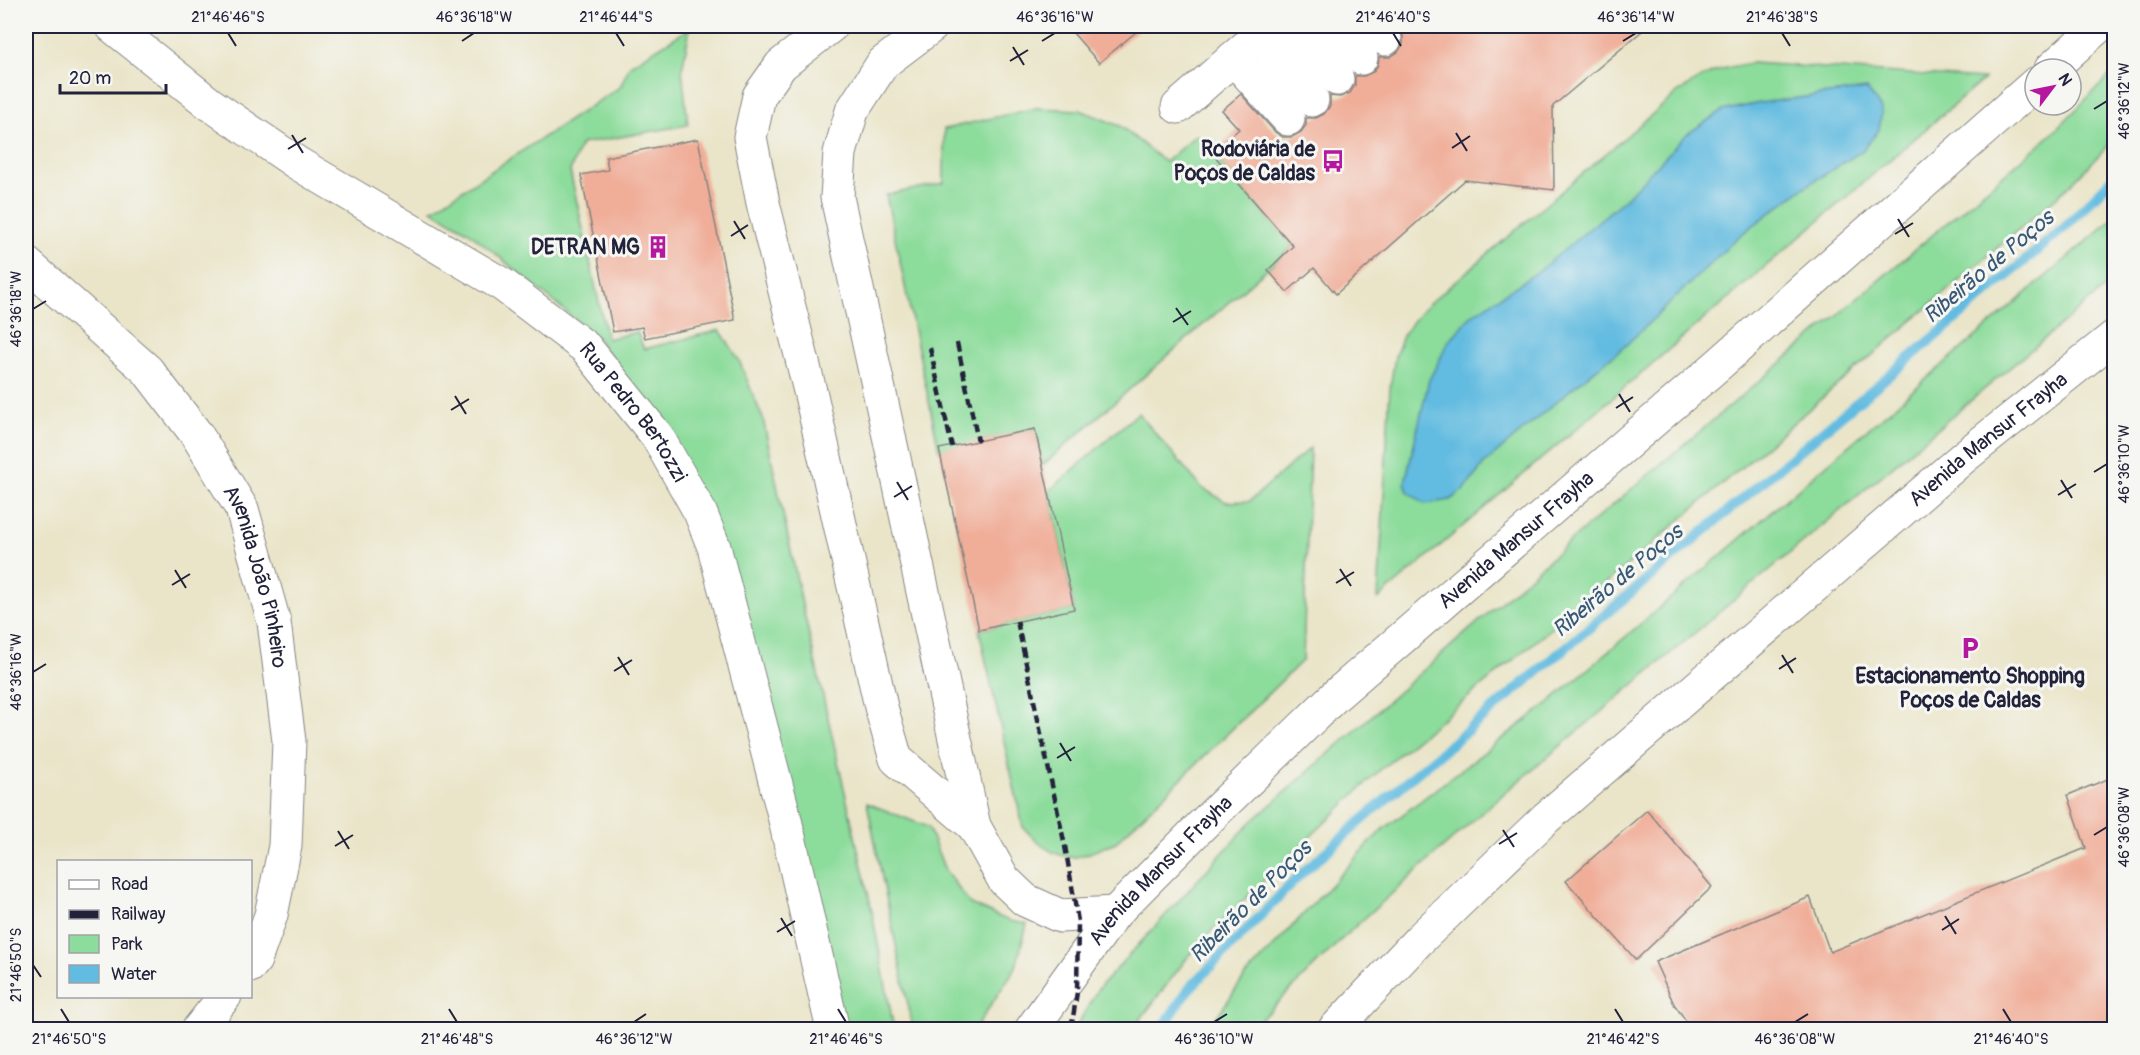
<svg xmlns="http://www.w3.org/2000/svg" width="2140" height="1055" font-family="Pangolin,sans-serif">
<rect width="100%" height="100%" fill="#f6f6f2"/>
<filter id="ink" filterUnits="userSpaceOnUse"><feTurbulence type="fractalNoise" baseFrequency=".0167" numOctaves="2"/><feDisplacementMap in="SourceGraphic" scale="12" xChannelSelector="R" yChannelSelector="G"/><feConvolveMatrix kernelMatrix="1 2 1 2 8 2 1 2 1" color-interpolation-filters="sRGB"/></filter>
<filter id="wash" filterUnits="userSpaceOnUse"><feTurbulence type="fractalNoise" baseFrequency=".008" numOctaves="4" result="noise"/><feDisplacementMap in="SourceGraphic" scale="24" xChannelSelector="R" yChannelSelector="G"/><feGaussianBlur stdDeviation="1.35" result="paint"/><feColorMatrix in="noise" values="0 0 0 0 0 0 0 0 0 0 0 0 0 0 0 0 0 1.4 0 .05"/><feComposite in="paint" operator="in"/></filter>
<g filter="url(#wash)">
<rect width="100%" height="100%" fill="#eae5c9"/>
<g fill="#8cdc9b" stroke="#577f6b" stroke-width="1.5">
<polygon points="690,28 682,69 688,125 581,144 570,171 607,339 637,332 644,349 720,330 738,358 763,419 802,604 870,902 894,1029 835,1029 711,523 599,339 469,232 432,210 620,87 630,65"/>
<path d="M1752,63L1984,79L1378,599L1390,388L1395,357L1404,333L1423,309L1676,94C1704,74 1718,68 1752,63Z"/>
<polygon points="2114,71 2114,140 2067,188 1623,569 1380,770 1197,945 1133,1029 1075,1029 1098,989 1250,823 1576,536 2052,134"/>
<polygon points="1036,108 1080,110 1120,126 1165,162 1196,135 1293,246 1043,465 1035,429 939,450 886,195 944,183 944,129"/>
<polygon points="2114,218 2114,280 1488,807 1347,934 1251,1029 1208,1029 1244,978 1381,831 1546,705"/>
<path d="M1138,413L1202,488L1226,502L1250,501L1310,448L1303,660L1116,842C1105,846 1086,856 1075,857C1053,858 1036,842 1023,827L979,630L1074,609L1049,491Z"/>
<polygon points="867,803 928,827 945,870 970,904 1009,921 1027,924 1016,967 975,1029 913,1029"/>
</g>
<polygon fill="#62bbe0" stroke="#426e8e" stroke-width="1.5" points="1867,89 1882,110 1879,130 1862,151 1803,188 1738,237 1625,346 1570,390 1484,464 1465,489 1450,500 1425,504 1408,492 1405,482 1429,380 1449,341 1472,315 1539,271 1626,198 1687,134 1722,111 1760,103"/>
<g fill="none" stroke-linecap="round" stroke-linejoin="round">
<polyline stroke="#62bbe0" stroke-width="10" points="1161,1030 1188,990 1301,874 1392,794 2064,228 2114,177"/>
</g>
<g id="blocks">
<g fill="#f0ae99">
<polygon points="1067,26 1143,26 1099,63"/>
<polygon points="1398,26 1648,26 1553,106 1554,190 1465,180 1336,294 1314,268 1287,292 1268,270 1293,246 1212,153 1239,129 1222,110 1241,94 1275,132 1283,137 1292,137 1301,132 1306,125 1306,118 1316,118 1324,114 1330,106 1330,96 1340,97 1350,93 1355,85 1355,76 1364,76 1373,72 1378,65 1379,57 1390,57 1398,52 1403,44 1403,35"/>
<polygon points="698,139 735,320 645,338 642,327 613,332 581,175 608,170 606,157"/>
<polygon points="1035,429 1074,609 979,630 939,449"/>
<polygon points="2115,776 2115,1029 1692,1029 1674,1004 1655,962 1810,897 1830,952 2086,848 2068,795"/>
<polygon points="1647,810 1712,887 1636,960 1566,881"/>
</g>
</g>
</g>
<g filter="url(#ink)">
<use href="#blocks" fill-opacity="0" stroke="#868482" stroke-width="1.5"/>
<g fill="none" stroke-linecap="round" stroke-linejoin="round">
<g stroke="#868482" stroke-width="35">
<g id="minor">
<path id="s1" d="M112,26L210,104L297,163L503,285L586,348L657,436L700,512L714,547L783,811L833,1030"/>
<polyline points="831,26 781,65 759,96 750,137 763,203 811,395 881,707 896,759 974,826"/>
<polyline points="932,26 883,63 852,111 840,153 837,197 974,826 1004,880 1025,900 1060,916 1115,913"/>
<polyline points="1291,26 1337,79"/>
<polyline points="1333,26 1361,58"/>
<polyline points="1373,26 1385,39"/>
<polyline points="1258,36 1312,100"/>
<polyline points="1233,58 1288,119"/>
<polyline points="1178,107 1270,26"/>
<path id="s2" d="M26,263L147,370L197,435L242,509L274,622L289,741L285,846L271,915L255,960L250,966"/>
<polyline points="198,1030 225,996"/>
</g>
</g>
<g stroke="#868482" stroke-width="35">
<g id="major">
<polyline points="2051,69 2099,26"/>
<path id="s3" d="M1031,1030L1115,913L1201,826L1336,695L1718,365L2035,84"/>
<path id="s4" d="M1334,1030L1419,940L1546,818L1965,456L2114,337"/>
</g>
</g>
<use href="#minor" stroke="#fff" stroke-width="33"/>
<use href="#major" stroke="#fff" stroke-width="33"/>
<g stroke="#22223b" stroke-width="4.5" stroke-dasharray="9 4.5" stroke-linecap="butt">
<polyline points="957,343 978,441"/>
<polyline points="930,348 952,447"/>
<polyline points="1017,621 1065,846 1078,921 1077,992 1071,1030"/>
</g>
</g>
</g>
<path fill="none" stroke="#22223b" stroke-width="2" d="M228,33L236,46M616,33L624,46M1393,33L1401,46M1782,33L1790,46M462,41L474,33M1042,41L1055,33M1623,41L1636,33M1013,47L1024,65M1010,61L1028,50M2094,109L2107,101M1456,133L1467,151M292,135L303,153M1452,148L1470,136M288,149L306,138M1898,219L1909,237M734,221L745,239M1895,234L1913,223M731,236L748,225M1176,308L1188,325M33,309L46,301M1173,322L1191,311M1619,394L1630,412M455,396L466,414M1616,408L1633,397M451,410L469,399M2094,472L2107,464M2061,480L2072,498M897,482L908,500M2058,495L2076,484M894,497L912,486M1340,569L1351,586M175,570L186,588M1336,583L1354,572M172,585L190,574M1782,655L1793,673M618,657L629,675M1779,669L1796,658M614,671L632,660M33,672L46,664M1060,743L1071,761M1057,758L1075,747M1503,830L1514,847M338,831L349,849M2094,835L2107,827M1499,844L1517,833M335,846L353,835M1945,916L1956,934M781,918L792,936M1942,930L1959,919M777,932L795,921M33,965L41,977M61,1009L69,1022M449,1009L457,1022M838,1009L846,1022M1615,1009L1623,1022M2003,1009L2011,1022M634,1022L646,1014M1214,1022L1227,1014M1795,1022L1808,1014"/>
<defs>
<g id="bus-bare" transform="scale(1.8)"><path d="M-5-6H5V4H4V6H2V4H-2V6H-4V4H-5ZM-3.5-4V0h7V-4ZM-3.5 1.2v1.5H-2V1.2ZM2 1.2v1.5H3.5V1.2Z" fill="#b5179e" stroke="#f6f6f2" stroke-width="2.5" paint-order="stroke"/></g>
<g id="building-bare" transform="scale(1.8)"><path d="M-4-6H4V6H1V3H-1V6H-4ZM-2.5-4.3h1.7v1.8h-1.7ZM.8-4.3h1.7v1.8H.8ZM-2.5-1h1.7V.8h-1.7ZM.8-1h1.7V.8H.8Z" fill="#b5179e" stroke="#f6f6f2" stroke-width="2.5" paint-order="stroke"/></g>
<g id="parking-bare" transform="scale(1.8)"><path d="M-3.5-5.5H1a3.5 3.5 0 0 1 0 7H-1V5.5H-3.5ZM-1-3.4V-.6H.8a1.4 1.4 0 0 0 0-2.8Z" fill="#b5179e" stroke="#f6f6f2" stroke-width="2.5" paint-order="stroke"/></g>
</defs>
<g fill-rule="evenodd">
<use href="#bus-bare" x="1333" y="161"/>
<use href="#building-bare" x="658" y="247"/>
<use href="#parking-bare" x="1970" y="648"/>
</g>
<g text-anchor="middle" stroke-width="6" stroke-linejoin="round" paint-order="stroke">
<g font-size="21" font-weight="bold" fill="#22223b" stroke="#f6f6f2" text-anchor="end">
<text x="1315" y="156">Rodoviária de<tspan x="1315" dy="24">Poços de Caldas</tspan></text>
<text x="640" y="254">DETRAN MG</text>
<text x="1970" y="683" text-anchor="middle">Estacionamento Shopping<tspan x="1970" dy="24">Poços de Caldas</tspan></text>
</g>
<g font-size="21" fill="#22223b" stroke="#f6f6f2">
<text dy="7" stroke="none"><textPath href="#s1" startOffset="654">Rua Pedro Bertozzi</textPath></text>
<text dy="7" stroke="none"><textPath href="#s4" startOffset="882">Avenida Mansur Frayha</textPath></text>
<text dy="7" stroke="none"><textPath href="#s3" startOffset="692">Avenida Mansur Frayha</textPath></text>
<text dy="7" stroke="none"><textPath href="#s2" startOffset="399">Avenida João Pinheiro</textPath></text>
<text dy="7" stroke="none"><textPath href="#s3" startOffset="206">Avenida Mansur Frayha</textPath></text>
</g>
<g font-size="22" font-style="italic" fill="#385875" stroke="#f6f6f2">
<text transform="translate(1988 266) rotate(-40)" y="8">Ribeirão de Poços</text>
<text transform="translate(1617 580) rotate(-40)" y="8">Ribeirão de Poços</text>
<text transform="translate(1250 901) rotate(-45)" y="8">Ribeirão de Poços</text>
</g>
</g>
<rect width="2140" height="1055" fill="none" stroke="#f6f6f2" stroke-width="66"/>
<rect x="57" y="860" width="195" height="138" fill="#f6f6f2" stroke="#a1a1a9" stroke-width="1.5"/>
<rect x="69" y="880" width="30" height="9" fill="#ffffff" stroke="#a1a1a9" stroke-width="1.5"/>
<text x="111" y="890" font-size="18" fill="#22223b">Road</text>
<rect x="69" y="910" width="30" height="9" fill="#22223b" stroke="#a1a1a9" stroke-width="1.5"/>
<text x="111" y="920" font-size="18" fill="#22223b">Railway</text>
<rect x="69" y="935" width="30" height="18" fill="#8cdc9b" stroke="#a1a1a9" stroke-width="1.5"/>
<text x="111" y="950" font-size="18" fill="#22223b">Park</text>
<rect x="69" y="965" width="30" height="18" fill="#62bbe0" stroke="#a1a1a9" stroke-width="1.5"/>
<text x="111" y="980" font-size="18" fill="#22223b">Water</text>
<g transform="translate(2053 87) rotate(58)"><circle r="28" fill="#f6f6f2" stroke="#a1a1a9" stroke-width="1.5"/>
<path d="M0-4.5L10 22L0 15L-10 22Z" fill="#b5179e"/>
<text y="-9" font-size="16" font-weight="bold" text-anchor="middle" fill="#22223b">N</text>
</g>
<path d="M60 84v9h106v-9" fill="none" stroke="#22223b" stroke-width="3"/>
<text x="69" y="84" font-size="18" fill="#22223b" stroke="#f6f6f2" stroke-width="4.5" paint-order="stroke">20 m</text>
<rect x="33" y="33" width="2074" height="989" fill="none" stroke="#22223b" stroke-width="2"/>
<g font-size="15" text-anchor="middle" fill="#22223b">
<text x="228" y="22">21°46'46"S</text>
<text x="474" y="22">46°36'18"W</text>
<text x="616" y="22">21°46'44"S</text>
<text x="1055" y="22">46°36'16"W</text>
<text x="1393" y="22">21°46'40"S</text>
<text x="1636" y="22">46°36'14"W</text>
<text x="1782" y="22">21°46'38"S</text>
<text transform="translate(2124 101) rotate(-90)" y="5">46°36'12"W</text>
<text transform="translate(16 309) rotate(-90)" y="5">46°36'18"W</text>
<text transform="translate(2124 464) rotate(-90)" y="5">46°36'10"W</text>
<text transform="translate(16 672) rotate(-90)" y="5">46°36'16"W</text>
<text transform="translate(2124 827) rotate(-90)" y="5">46°36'08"W</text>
<text transform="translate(16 965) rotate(-90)" y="5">21°46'50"S</text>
<text x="69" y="1044">21°46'50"S</text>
<text x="457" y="1044">21°46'48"S</text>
<text x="634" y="1044">46°36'12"W</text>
<text x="846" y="1044">21°46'46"S</text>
<text x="1214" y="1044">46°36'10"W</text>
<text x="1623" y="1044">21°46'42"S</text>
<text x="1795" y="1044">46°36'08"W</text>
<text x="2011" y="1044">21°46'40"S</text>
</g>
</svg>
